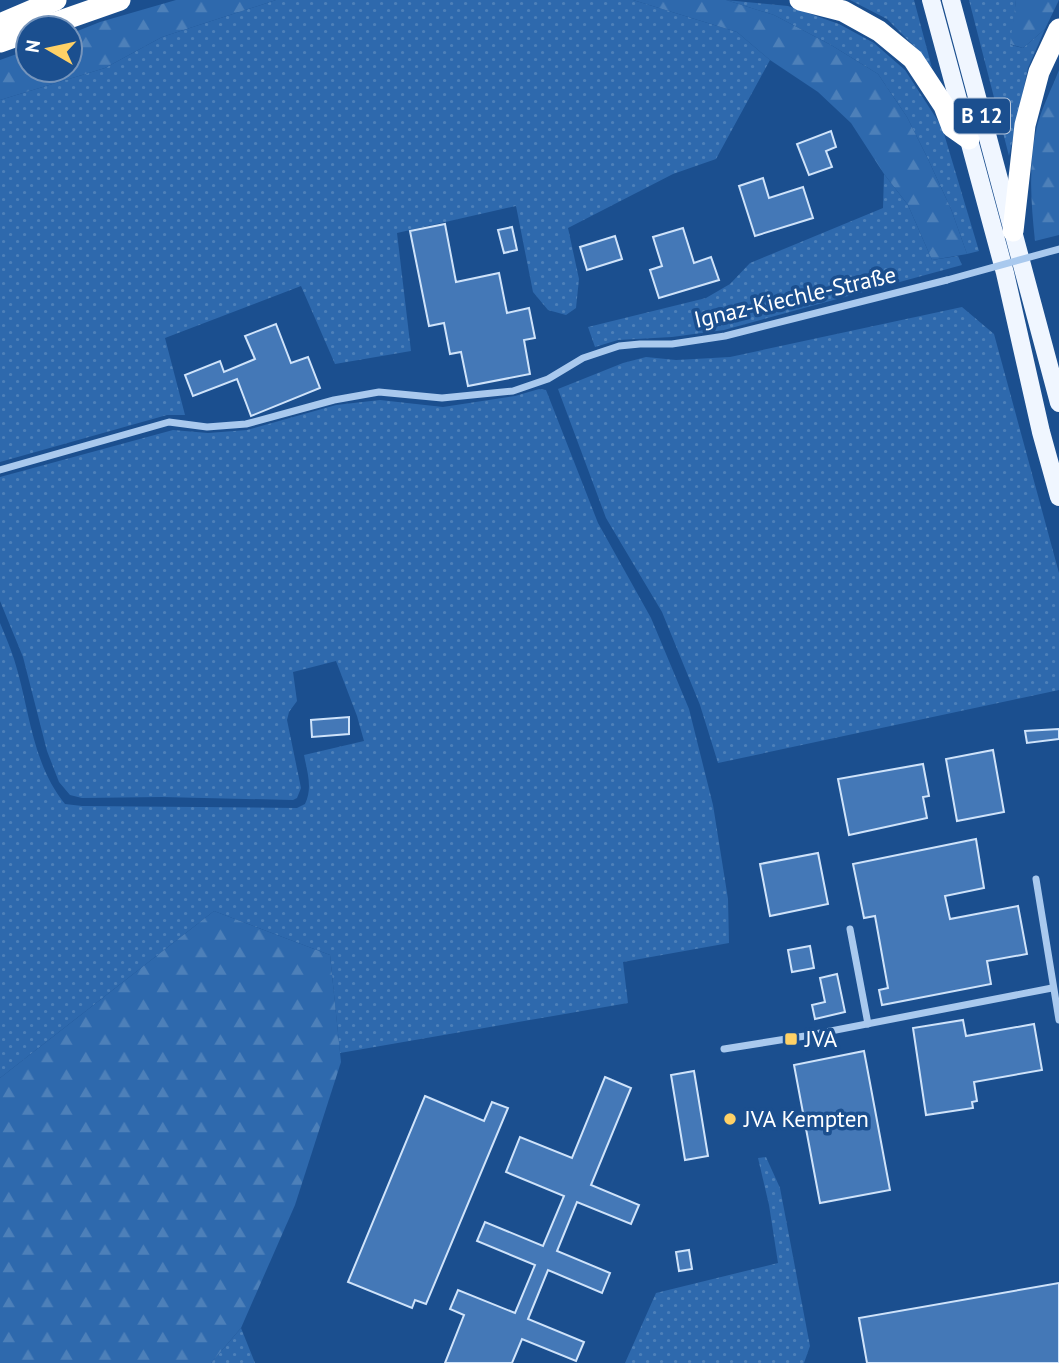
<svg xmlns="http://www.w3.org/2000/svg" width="1059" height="1363" font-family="'PT Sans',sans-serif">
<defs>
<pattern id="grass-dots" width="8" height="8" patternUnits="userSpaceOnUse" patternTransform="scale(1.75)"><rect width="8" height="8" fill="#2e69ad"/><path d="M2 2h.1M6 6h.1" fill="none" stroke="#4d80b9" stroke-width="1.8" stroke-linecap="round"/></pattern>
<pattern id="forest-firs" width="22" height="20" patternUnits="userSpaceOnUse" patternTransform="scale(1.75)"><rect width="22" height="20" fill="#2e69ad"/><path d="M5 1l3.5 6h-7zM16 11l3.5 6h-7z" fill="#4d80b9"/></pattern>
</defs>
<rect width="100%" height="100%" fill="#1b4f8f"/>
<g fill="url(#grass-dots)">
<polygon points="276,0 633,0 737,32 770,60 716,159 673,174 568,228 579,279 576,308 566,315 548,310 533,292 516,206 397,233 411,351 335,364 301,286 165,338 185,415 167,415 0,462 0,100 105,68 162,37"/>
<polygon points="726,0 788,6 839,24 874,43 905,70 942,127 979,251 967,254 951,209 927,157 907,117 878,74 831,45 774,15"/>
<polygon points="850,0 914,0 932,68 917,49 887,19"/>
<polygon points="969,0 1016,0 1011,45 1023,48 1045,29 1028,68 1009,156"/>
<polygon points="884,174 908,205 932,260 958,256 962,265 724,330 672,337 618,340 595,347 588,327 706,298 730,284 750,263 883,208"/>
<polygon points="962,307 994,334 1059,573 1059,690 718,763 700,705 662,612 606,518 558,389 623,363 646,357 676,360 730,357"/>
<path d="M539,389L546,390L598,523L651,618L689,709L713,805L728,899L729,943L623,962L628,1003L340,1053L330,955L214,911L0,1078V623C5,635 10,647 14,659C30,709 31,762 65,804L82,806L297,808L305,804C313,788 307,771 304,755L364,741L357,716L336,661L293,672L297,701L289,712L287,720L301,788L297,798L293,800L162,797L82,798L70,795L59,782L47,751L23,657L0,601V477L173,430L208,433L247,430L336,405L380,400L443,407L515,396Z"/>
<polygon points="766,1157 780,1188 810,1346 804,1363 625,1363 656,1293 778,1263 769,1205 758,1158"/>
<polygon points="241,1328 255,1363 211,1363"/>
</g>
<g fill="url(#forest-firs)">
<polygon points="176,0 276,0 162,37 105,68 0,100 0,60 28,50 28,70 70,70 70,34 100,22"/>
<polygon points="633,0 726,0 774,15 831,45 878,74 907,117 927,157 951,209 967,254 932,260 908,205 884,174 851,123 818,92 770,60 737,32"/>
<polygon points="1016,0 1059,0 1045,29 1023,48 1010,44"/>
<path d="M1059,70V235L1035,241C1031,202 1028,164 1037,126C1042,107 1052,88 1059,70Z"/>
<polygon points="214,911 330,955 341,1062 295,1205 241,1328 211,1363 0,1363 0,1078"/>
</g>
<g fill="#4478b7" stroke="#cfe3fa" stroke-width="2">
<polygon points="831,131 836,147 826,151 832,167 809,175 797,144"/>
<polygon points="763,178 769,198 803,187 813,218 755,236 739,186"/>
<polygon points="445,224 456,282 499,273 507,313 529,308 535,338 524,340 530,374 468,386 461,352 450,354 444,323 429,326 410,231"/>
<polygon points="512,227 517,250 504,253 498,230"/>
<polygon points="683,228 694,263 711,257 719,280 659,298 650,270 662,266 653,237"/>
<polygon points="615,236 622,259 587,270 580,247"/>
<polygon points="276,324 291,363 308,357 320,388 251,416 237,379 193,396 185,375 220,361 224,372 255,359 245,336"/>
<polygon points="349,717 349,734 312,737 311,720"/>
<polygon points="1059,729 1059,739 1027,743 1025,731"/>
<polygon points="993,750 1004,812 957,821 946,759"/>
<polygon points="923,764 929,796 923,797 927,818 849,835 838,779"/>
<polygon points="976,839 984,888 945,896 950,919 1018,906 1027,954 987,961 991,984 882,1005 879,990 888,988 875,916 864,918 853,864"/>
<polygon points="818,853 828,904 770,916 760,864"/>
<polygon points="810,946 814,968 792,972 788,950"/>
<polygon points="837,974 845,1012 815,1019 812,1005 825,1002 820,978"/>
<polygon points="963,1020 966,1036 1034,1024 1042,1070 974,1082 977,1101 972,1102 973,1108 926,1115 913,1028"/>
<polygon points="864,1051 890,1190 820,1203 794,1065"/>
<polygon points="694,1071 708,1156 685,1160 671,1075"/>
<polygon points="605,1077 631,1088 591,1185 639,1205 631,1224 577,1202 557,1251 610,1273 602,1293 548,1270 528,1319 584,1342 576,1361 522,1339 512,1363 445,1363 464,1315 450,1309 458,1290 515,1313 535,1265 477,1241 485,1222 543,1246 564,1196 506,1172 520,1137 572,1158"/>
<polygon points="425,1096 484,1121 492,1102 508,1108 426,1304 415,1300 412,1308 348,1282"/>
<polygon points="689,1250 692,1269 679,1271 676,1252"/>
<polygon points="1059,1283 1059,1363 867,1363 859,1318"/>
</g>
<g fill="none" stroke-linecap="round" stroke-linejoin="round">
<g stroke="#a9c9ee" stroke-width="7">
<polyline points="0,470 169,422 207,427 246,424 334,400 379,392 442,398 513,391 548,379 583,358 619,346 640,344 672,344 725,336 947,280"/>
<polyline points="1036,879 1059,1020"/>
<polyline points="850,929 868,1024"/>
<polyline points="724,1049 805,1036 1052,988"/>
</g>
<g stroke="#f0f6ff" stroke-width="18">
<polyline points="931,0 1005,273 1041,432 1059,497"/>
<polyline points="951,0 1059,403"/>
</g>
<g stroke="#fff" stroke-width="21">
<polyline points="800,0 843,11 879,31 913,59 944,106 952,127 969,139"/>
<polyline points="0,24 56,0"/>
<polyline points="40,28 120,0"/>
<polyline points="0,42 28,32"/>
<polyline points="1013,231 1025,125 1039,72 1059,29"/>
</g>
<polyline stroke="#a9c9ee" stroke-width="7" points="947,280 1059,249"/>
</g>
<g fill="#ffd166" stroke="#1b4f8f" stroke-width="2.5">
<rect x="784" y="1032" width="14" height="14" rx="3.5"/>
<circle cx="730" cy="1119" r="7"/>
</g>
<g text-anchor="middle" stroke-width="7" stroke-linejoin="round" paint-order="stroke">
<rect fill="#1b4f8f" stroke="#bbcadd" stroke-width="2" x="954" y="98.5" width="56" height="35" rx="5"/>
<g font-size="21" font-weight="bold" fill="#fff">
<text x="982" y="123">B 12</text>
</g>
<g font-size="23" fill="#fff" stroke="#1b4f8f">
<text transform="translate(795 297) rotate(-13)" y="8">Ignaz-Kiechle-Straße</text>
</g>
<g font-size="23" fill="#fff" stroke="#1b4f8f" text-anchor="start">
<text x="805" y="1047">JVA</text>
<text x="744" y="1127">JVA Kempten</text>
</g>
</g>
<g transform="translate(49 49) rotate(279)"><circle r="33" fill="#1b4f8f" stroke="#7695bc" stroke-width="2"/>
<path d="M0-5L12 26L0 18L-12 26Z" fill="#ffd166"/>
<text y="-10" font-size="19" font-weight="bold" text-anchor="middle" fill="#ffffff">N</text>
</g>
</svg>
